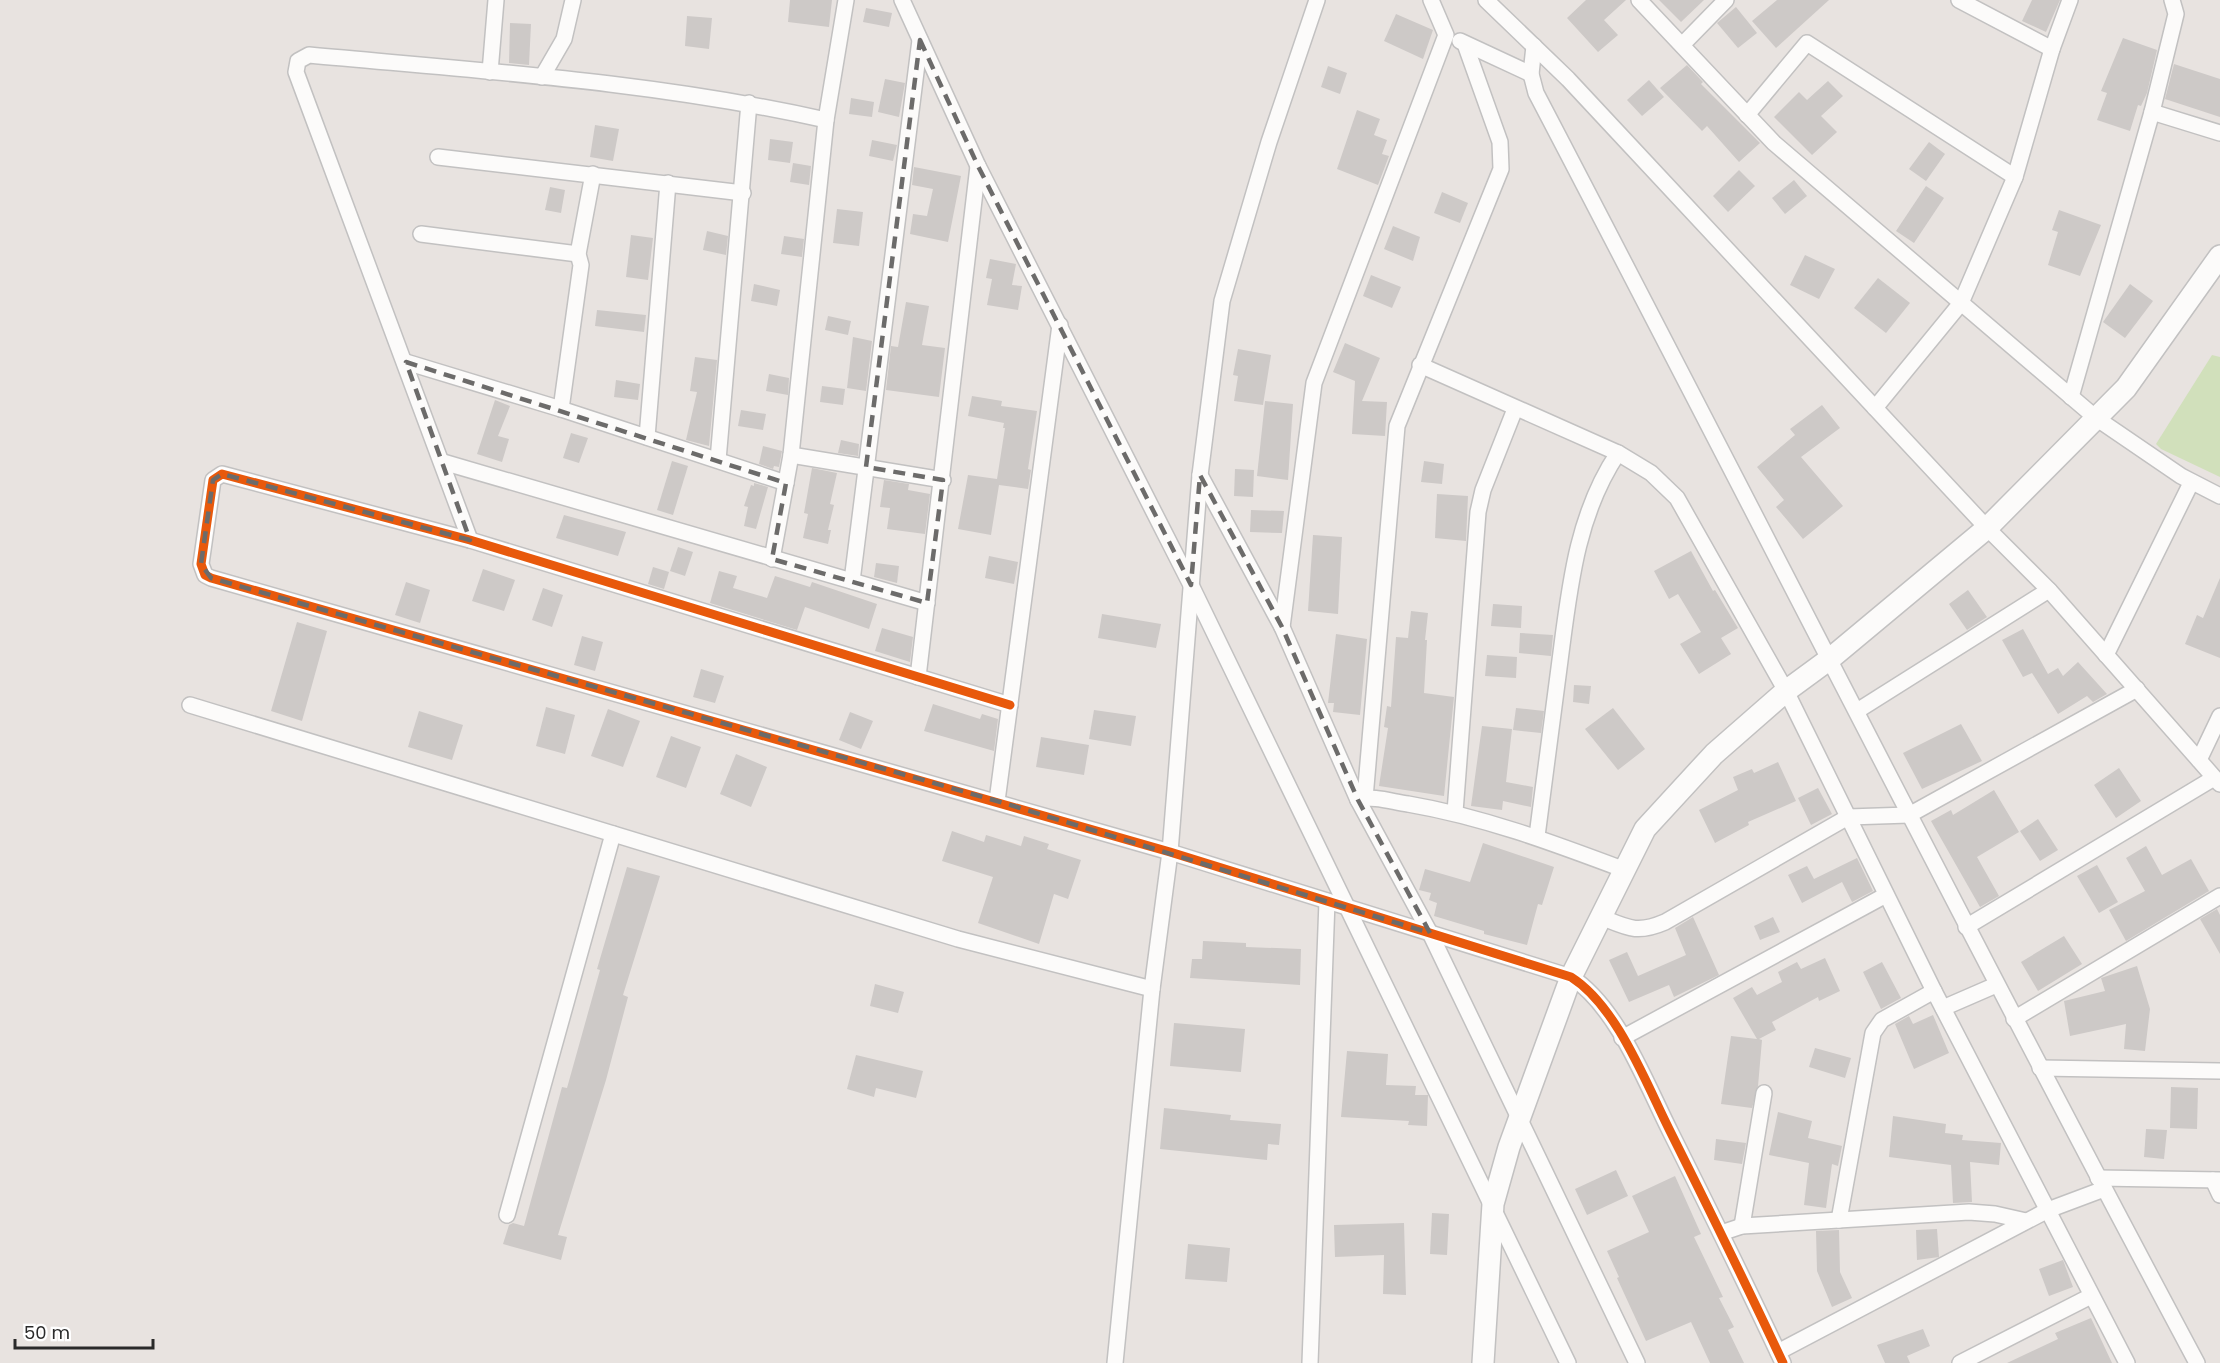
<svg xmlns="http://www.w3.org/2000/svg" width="2220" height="1363" font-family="Poppins,sans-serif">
<rect width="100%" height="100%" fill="#e8e3e0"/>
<polygon fill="#d1e0bb" points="2212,355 2220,357 2220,477 2161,449 2156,444"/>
<g fill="#cdc9c7">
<polygon points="790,0 832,0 829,27 788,22"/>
<polygon points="1586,0 1626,0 1604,20 1618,35 1598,52 1567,18"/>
<polygon points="1659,0 1704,0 1681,22"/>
<polygon points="1777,0 1829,0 1776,48 1752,21"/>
<polygon points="2032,0 2060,0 2046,32 2022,21"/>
<polygon points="1736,7 1757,33 1738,48 1717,23"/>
<polygon points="866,8 892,13 889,27 863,22"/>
<polygon points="1396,14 1433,30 1423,59 1384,41"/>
<polygon points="687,16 712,18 709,49 685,46"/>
<polygon points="510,23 531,24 529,65 509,63"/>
<polygon points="2123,38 2157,50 2147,93 2141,106 2138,105 2130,131 2097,120 2107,93 2101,91"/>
<polygon points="2174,64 2220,79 2220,117 2165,99"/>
<polygon points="1687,65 1703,82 1701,84 1760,143 1739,162 1707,126 1702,131 1660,88"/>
<polygon points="1328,66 1347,73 1340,94 1321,87"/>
<polygon points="885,79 905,83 899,117 878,112"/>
<polygon points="1649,80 1664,97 1642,116 1627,100"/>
<polygon points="1828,81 1843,96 1821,116 1837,132 1812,155 1774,117 1799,92 1807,100"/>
<polygon points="851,98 874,102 872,117 849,114"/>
<polygon points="1357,110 1380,119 1374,135 1387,140 1382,154 1389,156 1378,185 1337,169"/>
<polygon points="595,125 619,129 613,161 590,157"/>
<polygon points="770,139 793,142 790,163 768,160"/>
<polygon points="872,140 897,145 893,161 869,156"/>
<polygon points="1929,142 1945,154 1926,181 1909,169"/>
<polygon points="793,163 811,166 809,185 790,182"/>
<polygon points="914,167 961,176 948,242 910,234 913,214 927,216 933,189 912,185"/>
<polygon points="1739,170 1755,186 1728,212 1713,196"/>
<polygon points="1794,180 1807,196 1785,214 1772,198"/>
<polygon points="1926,186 1944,198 1914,243 1896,231"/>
<polygon points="550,187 565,190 561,213 545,210"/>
<polygon points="1442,192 1468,203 1460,223 1434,213"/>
<polygon points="837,209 863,212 859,246 833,243"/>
<polygon points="2059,210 2101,225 2080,276 2048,265 2058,232 2052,230"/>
<polygon points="1393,226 1420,237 1413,261 1384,249"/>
<polygon points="707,231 728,236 726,255 703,250"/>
<polygon points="631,235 653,238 648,280 626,277"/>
<polygon points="784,236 804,239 802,257 781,254"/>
<polygon points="1805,255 1835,269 1819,299 1790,285"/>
<polygon points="990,259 1016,264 1012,285 1022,286 1018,310 987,305 992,279 986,278"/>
<polygon points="1371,275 1401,287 1392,308 1363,296"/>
<polygon points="1878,278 1910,303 1886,333 1854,308"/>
<polygon points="754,284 780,290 777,306 751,301"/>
<polygon points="2130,284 2153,301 2125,338 2103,322"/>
<polygon points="906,302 929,306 922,345 945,348 939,397 886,390 891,346 898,347"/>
<polygon points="597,310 646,315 644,332 595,326"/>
<polygon points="828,316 851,321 848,335 825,330"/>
<polygon points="853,337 872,341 866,391 847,388"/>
<polygon points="1345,343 1380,358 1362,401 1387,402 1385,436 1352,434 1355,381 1333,372"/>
<polygon points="1238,349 1271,355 1263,405 1234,401 1238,376 1233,375"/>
<polygon points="695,357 717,360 709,446 686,440 697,392 690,391"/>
<polygon points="769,374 789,378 788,395 766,391"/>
<polygon points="616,380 640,384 638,400 614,397"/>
<polygon points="822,386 845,389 843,405 820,402"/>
<polygon points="972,396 1002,401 1001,406 1037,411 1028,469 1031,470 1028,489 999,485 991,535 958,529 968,475 997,479 1005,428 1003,428 1004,423 968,416"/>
<polygon points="495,400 510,406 498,436 509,439 502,462 477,454"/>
<polygon points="1265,401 1293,404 1288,480 1257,476"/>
<polygon points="1822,405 1840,428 1801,457 1843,506 1803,539 1776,507 1784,500 1757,467 1795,435 1790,429"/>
<polygon points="741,410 766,414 763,430 738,426"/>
<polygon points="571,433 588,438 579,463 563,458"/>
<polygon points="841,440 859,444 858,456 838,453"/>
<polygon points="763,446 782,451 779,467 774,466 773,469 759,464"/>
<polygon points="672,461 688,466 673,515 657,510"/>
<polygon points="1424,461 1444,464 1442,484 1421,482"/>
<polygon points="812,468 837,473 830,504 834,505 828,530 831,530 828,544 803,538 808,514 804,513"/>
<polygon points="1235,469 1254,470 1253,497 1234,496"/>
<polygon points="884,480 909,484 908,490 930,494 925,534 887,529 890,508 880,507"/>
<polygon points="754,483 768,487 756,529 744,526 748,507 744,506 751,485 754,486"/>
<polygon points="1437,494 1468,496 1466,541 1435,538"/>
<polygon points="1251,510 1284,511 1282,533 1250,532"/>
<polygon points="564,515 626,532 618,556 556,538"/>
<polygon points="1313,535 1342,537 1338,614 1308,611"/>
<polygon points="678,547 693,552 685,576 670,571"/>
<polygon points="1691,551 1713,591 1715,590 1738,628 1721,638 1731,654 1699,674 1680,644 1701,632 1678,594 1669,599 1654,571"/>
<polygon points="989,556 1018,562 1014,584 985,578"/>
<polygon points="876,563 899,566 897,583 874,577"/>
<polygon points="653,567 669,572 664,589 648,584"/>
<polygon points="483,569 515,580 504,611 472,601"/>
<polygon points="719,571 737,576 733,588 767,598 775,576 810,587 812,582 877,604 869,629 805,607 797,630 710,603"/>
<polygon points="2220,578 2220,658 2185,644 2197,615 2203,618"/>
<polygon points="406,582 430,590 420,623 395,615"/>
<polygon points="543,588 563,595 552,627 532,620"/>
<polygon points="1968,590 1987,617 1967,630 1949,604"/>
<polygon points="1493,604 1522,606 1521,628 1491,626"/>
<polygon points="1411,611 1428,613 1425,640 1427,640 1424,693 1454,697 1444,796 1379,786 1388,728 1384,727 1387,706 1391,707 1396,637 1408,638"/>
<polygon points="1102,614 1161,624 1156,648 1098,638"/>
<polygon points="297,622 327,631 302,721 271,711"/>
<polygon points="882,628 913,637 910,662 875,651"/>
<polygon points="2023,629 2048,674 2058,668 2063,676 2078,662 2107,694 2093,702 2087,696 2058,714 2032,673 2023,677 2002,640"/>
<polygon points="1520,633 1553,635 1551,656 1519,653"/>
<polygon points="1336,634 1367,639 1360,715 1333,712 1334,703 1328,703"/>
<polygon points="582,636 603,642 595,671 574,665"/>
<polygon points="1487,655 1517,657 1516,678 1485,676"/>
<polygon points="701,669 724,676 715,703 693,697"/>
<polygon points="1574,685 1591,686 1589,704 1573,702"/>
<polygon points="933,704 980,719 982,714 998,719 994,751 924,731"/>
<polygon points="546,707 575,715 565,754 536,746"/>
<polygon points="1516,708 1544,711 1541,733 1513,730"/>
<polygon points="1613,708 1645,749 1618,770 1585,729"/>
<polygon points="608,709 640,721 623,767 591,756"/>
<polygon points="1094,710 1136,716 1131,746 1089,739"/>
<polygon points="419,711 463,725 452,760 408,747"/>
<polygon points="850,712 873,721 861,749 839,740"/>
<polygon points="1961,724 1982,761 1922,789 1903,753"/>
<polygon points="1482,726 1512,729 1506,782 1533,787 1531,807 1503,801 1502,810 1471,806"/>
<polygon points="671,736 701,747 686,788 656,777"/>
<polygon points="1041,737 1089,745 1084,775 1036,767"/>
<polygon points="736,754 767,767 751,807 720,794"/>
<polygon points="1778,762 1796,801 1748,822 1749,825 1715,843 1699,810 1738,790 1733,777 1752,769 1754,773"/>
<polygon points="2119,768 2141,801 2116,818 2094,785"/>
<polygon points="1818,788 1832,814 1811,825 1798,798"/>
<polygon points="1994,790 2019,832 1977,857 1999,896 1980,907 1931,821 1951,810 1953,815"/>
<polygon points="2038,819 2058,850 2040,861 2020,831"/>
<polygon points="952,831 984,842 986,835 1021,846 1024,836 1049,844 1047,849 1081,860 1068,899 1054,894 1039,944 978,923 993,877 942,861"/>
<polygon points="1483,843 1554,867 1542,905 1538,904 1527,945 1484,934 1484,931 1434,916 1437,903 1429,900 1431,893 1419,890 1425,869 1470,882"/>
<polygon points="2146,846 2162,875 2191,859 2209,891 2126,941 2109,910 2145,891 2126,858"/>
<polygon points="1857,858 1873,891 1852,902 1842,882 1802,903 1788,875 1807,866 1814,879"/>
<polygon points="2097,865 2118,902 2099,913 2077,876"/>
<polygon points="627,867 660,876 623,995 628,997 606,1080 558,1235 567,1237 561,1260 503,1244 509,1225 513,1223 524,1226 562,1087 567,1088 600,970 597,969"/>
<polygon points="2217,909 2220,915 2220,954 2200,919"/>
<polygon points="1693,917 1719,975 1674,997 1669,985 1629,1002 1609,960 1627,952 1638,976 1686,955 1675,928"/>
<polygon points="1773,917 1780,932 1760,940 1754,926"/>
<polygon points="2064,936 2082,964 2038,991 2021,962"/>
<polygon points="1203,941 1246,943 1246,947 1301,949 1300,985 1190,978 1192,959 1202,959"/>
<polygon points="1825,958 1840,991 1819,1001 1818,997 1772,1022 1776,1030 1759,1039 1762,1040 1758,1086 1752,1108 1721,1104 1731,1036 1757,1039 1733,998 1752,987 1757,995 1782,982 1778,972 1797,962 1801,969"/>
<polygon points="1882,962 1901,998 1881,1009 1863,972"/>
<polygon points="2137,966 2150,1009 2145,1051 2124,1049 2126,1024 2070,1036 2064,1001 2105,991 2101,978"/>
<polygon points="875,984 904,992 898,1013 870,1006"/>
<polygon points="1933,1015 1949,1053 1914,1069 1895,1024 1909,1016 1913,1024"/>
<polygon points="1174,1023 1245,1029 1241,1072 1170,1066"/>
<polygon points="1815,1048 1851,1058 1845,1078 1809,1067"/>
<polygon points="1347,1051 1388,1054 1386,1085 1416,1086 1415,1095 1428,1095 1427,1126 1408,1125 1409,1121 1341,1117"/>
<polygon points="856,1055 923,1071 916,1098 876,1088 874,1097 847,1089"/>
<polygon points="2171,1087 2198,1088 2197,1129 2170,1128"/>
<polygon points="1164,1108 1231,1115 1230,1120 1281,1124 1279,1145 1268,1144 1267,1160 1160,1149"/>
<polygon points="1778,1112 1812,1121 1808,1138 1842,1146 1838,1166 1832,1164 1826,1208 1804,1205 1809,1163 1769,1155"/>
<polygon points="1893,1116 1946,1124 1945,1133 1963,1135 1962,1140 2001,1143 1999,1165 1970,1162 1972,1202 1953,1203 1951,1165 1889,1157"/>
<polygon points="2146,1129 2167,1130 2164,1159 2144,1157"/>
<polygon points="1716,1139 1746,1143 1742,1164 1714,1160"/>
<polygon points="1616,1170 1628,1196 1587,1215 1575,1189"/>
<polygon points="1675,1176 1701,1234 1694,1237 1723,1297 1719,1298 1734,1327 1728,1330 1744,1363 1710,1363 1691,1322 1646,1341 1617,1278 1619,1277 1607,1251 1649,1232 1632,1196"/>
<polygon points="1432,1213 1449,1214 1447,1255 1430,1254"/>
<polygon points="1404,1223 1406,1295 1383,1294 1384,1255 1335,1257 1334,1225"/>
<polygon points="1937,1229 1939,1257 1917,1260 1916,1230"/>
<polygon points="1839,1230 1840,1272 1852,1298 1832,1307 1817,1271 1816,1231"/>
<polygon points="1188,1244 1230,1248 1227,1282 1185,1279"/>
<polygon points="2063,1260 2073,1287 2049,1296 2039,1269"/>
<polygon points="2091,1318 2112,1363 2007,1363 2058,1339 2055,1333"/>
<polygon points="1923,1329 1930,1346 1907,1356 1910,1363 1885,1363 1877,1345"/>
</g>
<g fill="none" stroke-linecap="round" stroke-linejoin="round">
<g stroke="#c2c1c1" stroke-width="18">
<g id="street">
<polyline points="902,0 978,166 1191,585 1568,1363"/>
<polyline points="1486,0 1568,79 1987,528 2049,590 2220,784"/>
<polyline points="1639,0 1774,143 2096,418 2181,476 2220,496"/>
<polyline points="1959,0 2052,49"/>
<polyline points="1460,41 1531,74"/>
<polyline points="1682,45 1726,0"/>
<path d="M1534,46L1531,74L1536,93C1757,516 1972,942 2197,1363"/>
<polyline points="490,72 496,0"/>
<polyline points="542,77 564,39 573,0"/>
<polyline points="2152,112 2220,133"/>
<polyline points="1747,115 1807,43 2015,177"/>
<polyline points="438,157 743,193"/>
<polyline points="421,234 578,254"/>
<polyline points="406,362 561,409 786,483"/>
<polyline points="1420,365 1618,453 1651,473 1677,498 1786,691 1934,991 2127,1363"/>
<polyline points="2071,397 2152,112 2176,14 2172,0"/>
<polyline points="1875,408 1961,303 2015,177 2052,49 2070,0"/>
<polyline points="561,409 581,265 578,254 593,174"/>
<polyline points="647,437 668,183"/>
<polyline points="791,455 943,480"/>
<polyline points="718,460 749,103"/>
<polyline points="443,462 927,603"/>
<polyline points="1200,475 1282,627 1358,800 1430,933 1637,1363"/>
<path d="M470,540L296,72L298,61L309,55C482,71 657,82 826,120"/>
<polyline points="772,559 791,455 826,120 846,0"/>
<polyline points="852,581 920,40"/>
<polyline points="1282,627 1314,383 1446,35 1431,0"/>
<polyline points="2106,655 2191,483"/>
<polyline points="918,677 978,166"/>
<polyline points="190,705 958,939 1152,989"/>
<path d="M1010,705L470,540L222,474L213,480L201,564L205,575L211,578L1170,852L1571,977C1618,1007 1646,1084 1671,1133C1709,1209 1747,1286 1783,1363"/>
<polyline points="1857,711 2049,590"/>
<polyline points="2199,760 2220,716"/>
<polyline points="1365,798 1397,426 1501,169 1500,142 1465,44"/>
<path d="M1358,800C1374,795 1392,802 1408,804C1484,817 1553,843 1625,870"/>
<polyline points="997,801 1060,325"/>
<polyline points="1455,812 1478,512 1483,490 1515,409"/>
<path d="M1537,836C1544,780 1552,724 1559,668C1569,593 1575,517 1618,453"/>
<path d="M1601,917C1628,928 1637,934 1665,922L1848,817L1909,815L2137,689"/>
<polyline points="1966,927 2214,778"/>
<polyline points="1943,1008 1996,985"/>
<polyline points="2014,1019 2220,896"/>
<polyline points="1622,1038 1886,895"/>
<polyline points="2040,1068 2220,1071"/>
<polyline points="2098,1178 2220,1180"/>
<polyline points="2213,1180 2220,1195"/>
<polyline points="507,1215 613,834"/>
<polyline points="1839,1220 1873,1033 1882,1020 1934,991"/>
<polyline points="1742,1226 1764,1093"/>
<polyline points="1721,1233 1742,1226 1969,1212 1995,1214 2026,1221"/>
<polyline points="1778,1352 2048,1210 2104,1189"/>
<polyline points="1115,1363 1152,989 1170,852 1200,475 1222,301 1269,142 1317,0"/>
<polyline points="1310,1363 1327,901"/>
<polyline points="1960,1363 2091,1296"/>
</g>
</g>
<g stroke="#c2c1c1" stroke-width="24">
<polyline id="secondary" points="1483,1363 1493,1204 1509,1147 1571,977 1645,829 1714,754 1786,691 1831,658 1987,528 2126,388 2220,256"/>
</g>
<use href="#street" stroke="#fcfbfa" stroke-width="15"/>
<use href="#secondary" stroke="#fcfbfa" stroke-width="21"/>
<g stroke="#fff" stroke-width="13">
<path id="cycleway" d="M1010,705L470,540L222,474L213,480L201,564L205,575L211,578L1170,852L1571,977C1618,1007 1646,1084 1671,1133C1709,1209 1747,1286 1783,1363"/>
</g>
<use href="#cycleway" stroke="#e8590c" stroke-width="9"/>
</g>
<path fill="none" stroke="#6c6b6a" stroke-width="4.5" stroke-dasharray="12 8" stroke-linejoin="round" d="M920,40L978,166L1191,585L1200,475L1282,627L1358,800L1430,933L997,801L211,578L201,564L213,480L222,474L470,540L406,362L786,483L772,559L927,603L943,480L866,467Z"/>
<path d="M15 1339v9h138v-9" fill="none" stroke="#2a2a2a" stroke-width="3"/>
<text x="24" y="1339" font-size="18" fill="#2a2a2a" stroke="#ffffff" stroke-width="4.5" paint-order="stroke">50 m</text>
</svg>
